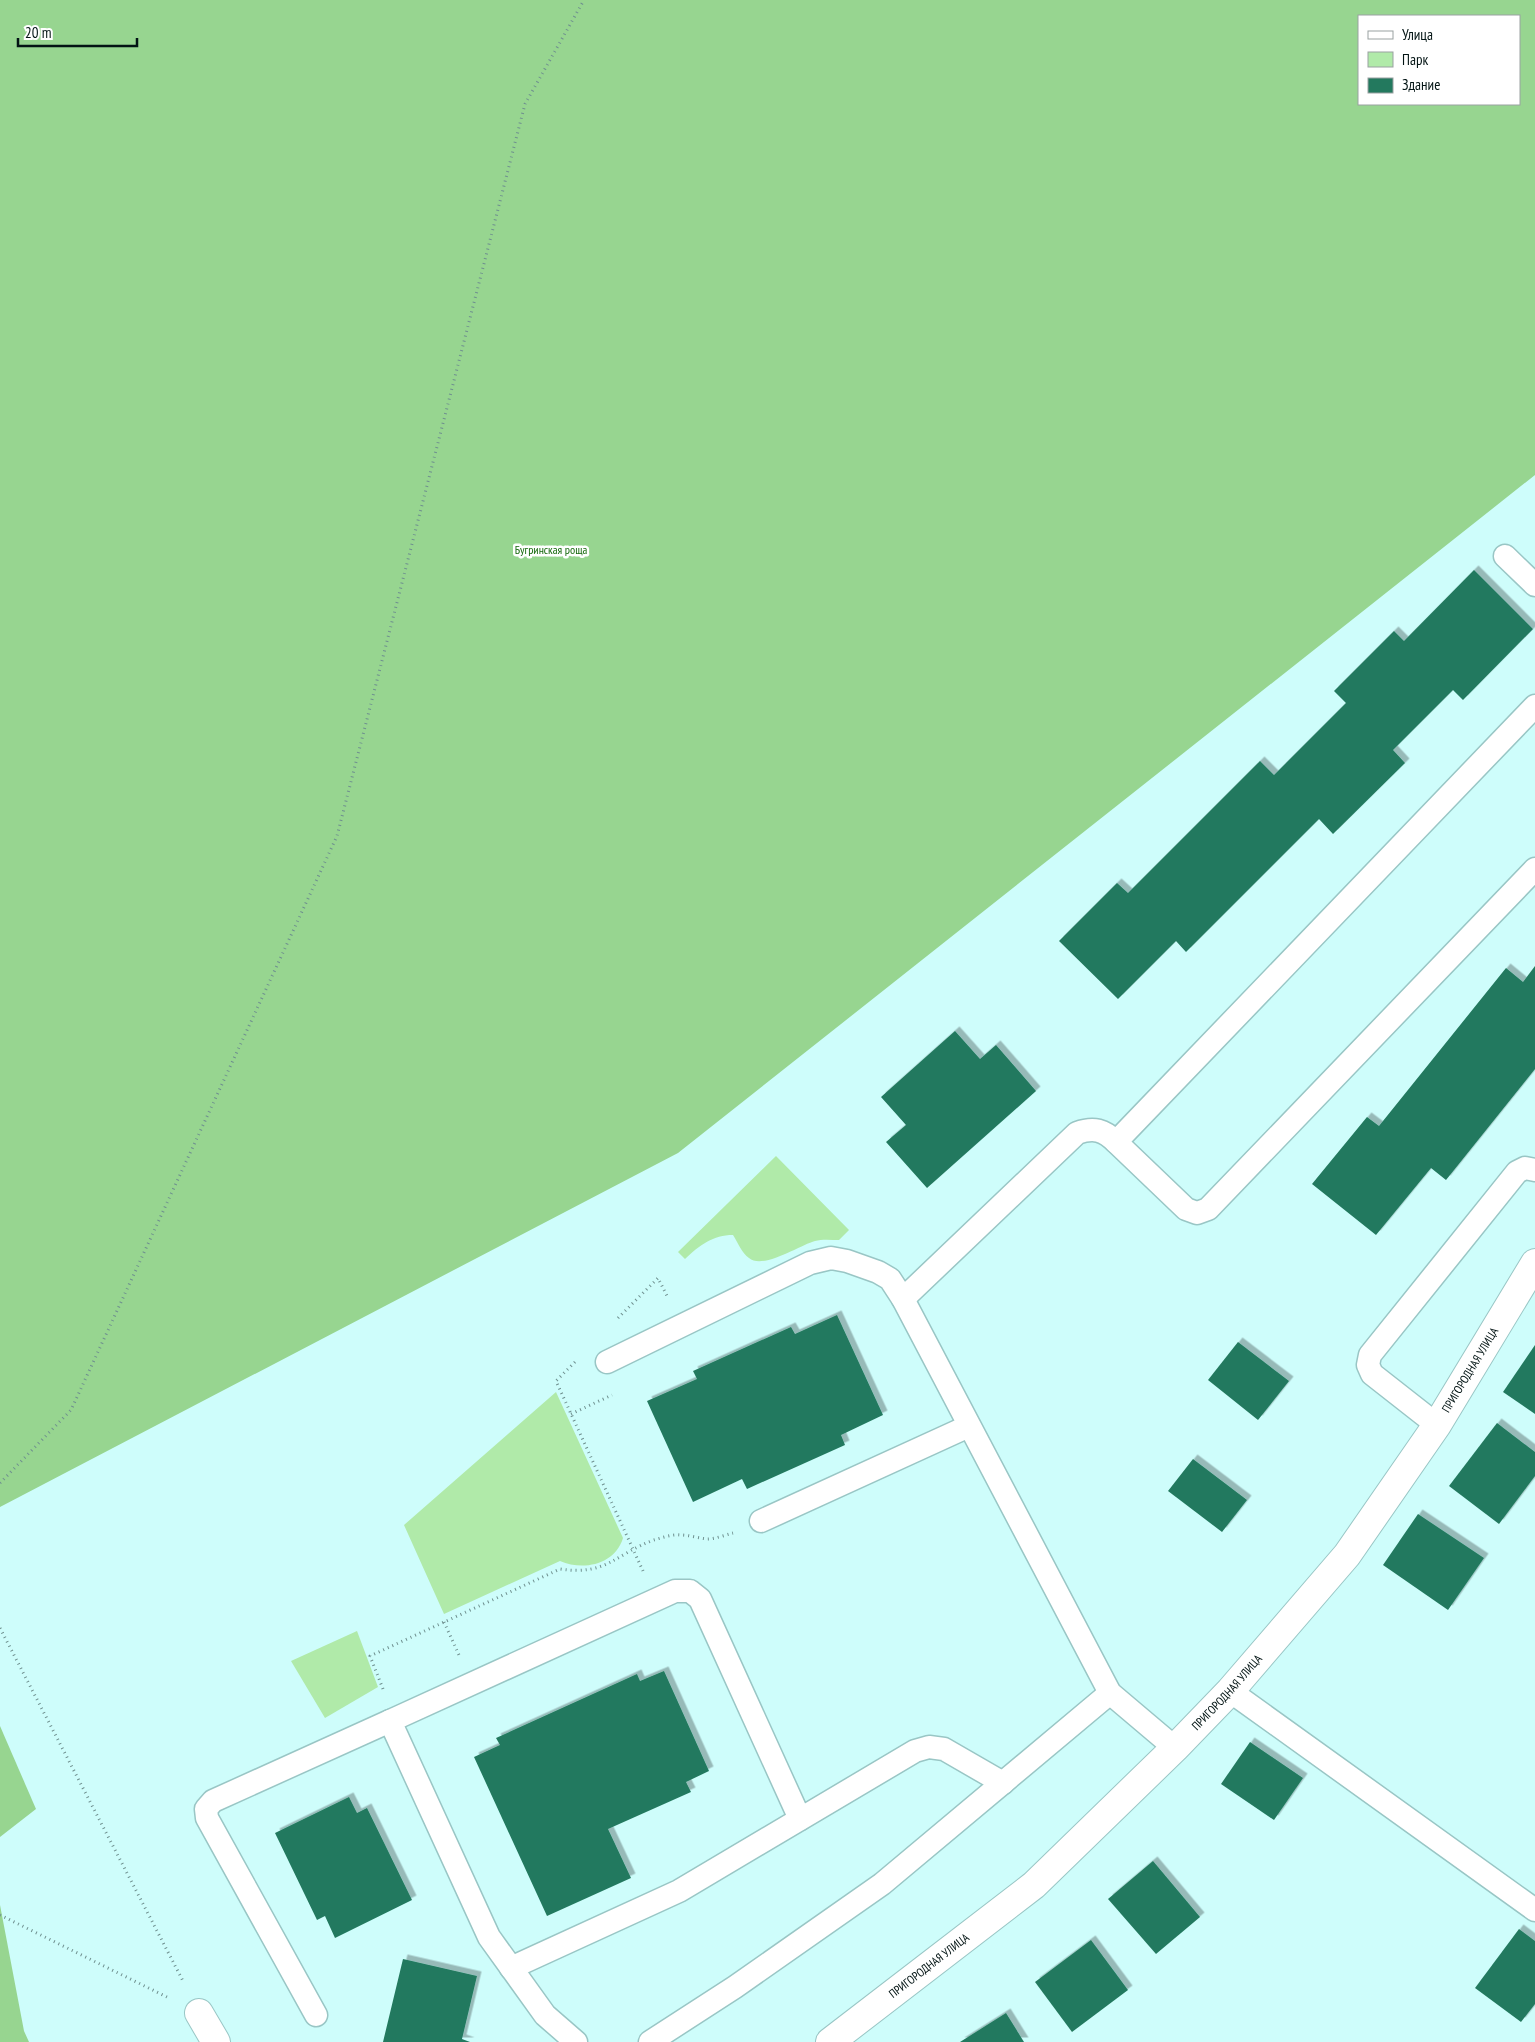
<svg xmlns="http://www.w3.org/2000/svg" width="1535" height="2042" font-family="'PT Sans Narrow',sans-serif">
<defs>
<filter id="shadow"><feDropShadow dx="4.5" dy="-4.5" stdDeviation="0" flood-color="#0004"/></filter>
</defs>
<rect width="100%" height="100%" fill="#cefdfb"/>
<g fill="#b0eaa9">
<path d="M776,1156L849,1230L839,1240C831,1240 822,1239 815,1241C800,1245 763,1270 749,1258C742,1253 738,1243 733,1235C713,1235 700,1245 685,1259L678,1252Z"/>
<path d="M556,1392L623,1538C615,1565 583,1571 560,1561L444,1614L404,1525Z"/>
<polygon points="357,1631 378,1687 325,1718 291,1661"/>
</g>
<g fill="#97d590" fill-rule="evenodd">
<path d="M0,0H1535V475L678,1153L0,1507ZM1519,16V104H1359V16Z"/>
<polygon points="0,1726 36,1809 0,1837"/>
<polygon points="0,1905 24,2031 29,2042 0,2042"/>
</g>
<g fill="#23795e" filter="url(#shadow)">
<polygon points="1474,570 1533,629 1463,700 1453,690 1393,750 1405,763 1333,834 1319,819 1186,952 1176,941 1118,999 1059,941 1117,883 1128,893 1260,761 1274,775 1346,703 1334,691 1394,631 1404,641"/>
<polygon points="1535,966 1535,1069 1446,1180 1431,1168 1376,1235 1312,1184 1367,1117 1379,1126 1506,968 1523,982"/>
<polygon points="955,1031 980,1059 996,1045 1036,1091 927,1188 886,1142 906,1125 881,1097"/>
<polygon points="837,1315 883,1415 841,1435 845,1445 747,1489 742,1479 693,1502 647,1401 697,1379 693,1371 791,1327 795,1334"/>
<polygon points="1238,1342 1289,1381 1258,1420 1208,1380"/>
<polygon points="1535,1345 1535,1414 1503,1392"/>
<polygon points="1497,1423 1535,1452 1535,1476 1499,1524 1449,1486"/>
<polygon points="1193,1459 1247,1500 1222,1532 1168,1491"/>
<polygon points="1418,1514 1484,1558 1448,1610 1383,1565"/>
<polygon points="664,1671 709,1771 686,1782 691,1792 608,1829 631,1878 547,1916 474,1757 500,1745 496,1738 637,1674 640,1681"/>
<polygon points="1250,1742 1303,1778 1274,1820 1221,1784"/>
<polygon points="349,1797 357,1813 367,1808 412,1900 335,1938 325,1916 317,1920 275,1833"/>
<polygon points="1153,1861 1200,1917 1156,1954 1108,1899"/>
<polygon points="1519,1929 1535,1941 1535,2004 1521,2022 1475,1988"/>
<polygon points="1091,1940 1128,1990 1072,2032 1035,1982"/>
<polygon points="403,1959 477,1976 462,2039 470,2042 383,2042"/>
<polygon points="1006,2013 1024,2042 960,2042"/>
</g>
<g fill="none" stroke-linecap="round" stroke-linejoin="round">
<g stroke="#99c6c5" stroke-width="25">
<g id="lane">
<polyline points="1505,556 1535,585"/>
<polyline points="1116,1142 1186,1209 1197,1213 1208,1209 1535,869"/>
<path d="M903,1299L1077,1133C1094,1127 1104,1130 1116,1142L1535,706"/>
<polyline points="607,1362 810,1263 831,1258 847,1261 878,1272 890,1279 903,1299 1110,1693 1175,1748"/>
<polyline points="1437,1425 1372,1374 1368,1365 1370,1355 1517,1172 1525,1168 1535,1170"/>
<polyline points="761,1521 969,1426"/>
<polyline points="1230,1691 1535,1910"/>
<polyline points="511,1968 679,1891 915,1751 929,1747 944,1749 1003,1783"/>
<polyline points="316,2015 207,1818 206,1809 213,1801 390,1721"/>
<polyline points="576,2042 545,2015 489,1937 390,1721 675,1591 690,1591 700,1599 800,1819"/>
<polyline points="650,2042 735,1987 882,1884 1110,1693"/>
</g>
</g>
<g stroke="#99c6c5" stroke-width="30">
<g id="street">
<polyline points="199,2013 216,2042"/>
<path id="s1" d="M830,2042L1034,1885L1175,1748L1230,1691L1347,1555L1437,1425L1535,1263"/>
</g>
</g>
<g stroke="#6f908f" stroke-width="3" stroke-dasharray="1 4" stroke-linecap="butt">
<polyline points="618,1318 658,1278 667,1296"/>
<polyline points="575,1362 556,1381 643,1571"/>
<polyline points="571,1414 612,1395"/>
<polyline points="0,1483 71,1410 337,836 525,104 584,0"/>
<polyline points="444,1622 459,1655"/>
<polyline points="0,1628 184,1983"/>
<path d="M383,1689L370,1656L560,1569C607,1576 615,1554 654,1540C661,1538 672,1534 680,1535C689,1535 698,1538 707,1539C715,1539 725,1535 733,1533"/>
<polyline points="0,1915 169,1998"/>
</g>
<use href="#lane" stroke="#fff" stroke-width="22"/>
<use href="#street" stroke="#fff" stroke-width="28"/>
</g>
<g text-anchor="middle" stroke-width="5" stroke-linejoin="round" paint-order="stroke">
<g font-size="12" fill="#15690c" stroke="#fff">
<text x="551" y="554">Бугринская роща</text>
</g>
<g font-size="12" fill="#031414" stroke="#fff">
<text dy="4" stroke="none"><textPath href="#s1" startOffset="935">ПРИГОРОДНАЯ УЛИЦА</textPath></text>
<text dy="4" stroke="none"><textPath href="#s1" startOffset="530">ПРИГОРОДНАЯ УЛИЦА</textPath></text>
<text dy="4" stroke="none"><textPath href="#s1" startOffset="125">ПРИГОРОДНАЯ УЛИЦА</textPath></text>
</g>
</g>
<rect x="1358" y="15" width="162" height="90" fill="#ffffff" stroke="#9aa1a1"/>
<rect x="1368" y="31" width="25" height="8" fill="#ffffff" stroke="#9aa1a1"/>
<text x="1402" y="40" font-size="15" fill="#031414">Улица</text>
<rect x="1368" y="52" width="25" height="15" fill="#b0eaa9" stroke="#9aa1a1"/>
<text x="1402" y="65" font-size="15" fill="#031414">Парк</text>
<rect x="1368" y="78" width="25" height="15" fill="#23795e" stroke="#9aa1a1"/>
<text x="1402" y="90" font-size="15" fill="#031414">Здание</text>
<path d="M18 38v8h119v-8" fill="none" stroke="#031414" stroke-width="2.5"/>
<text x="25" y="38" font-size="15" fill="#031414" stroke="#ffffff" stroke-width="4" paint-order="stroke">20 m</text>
</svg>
